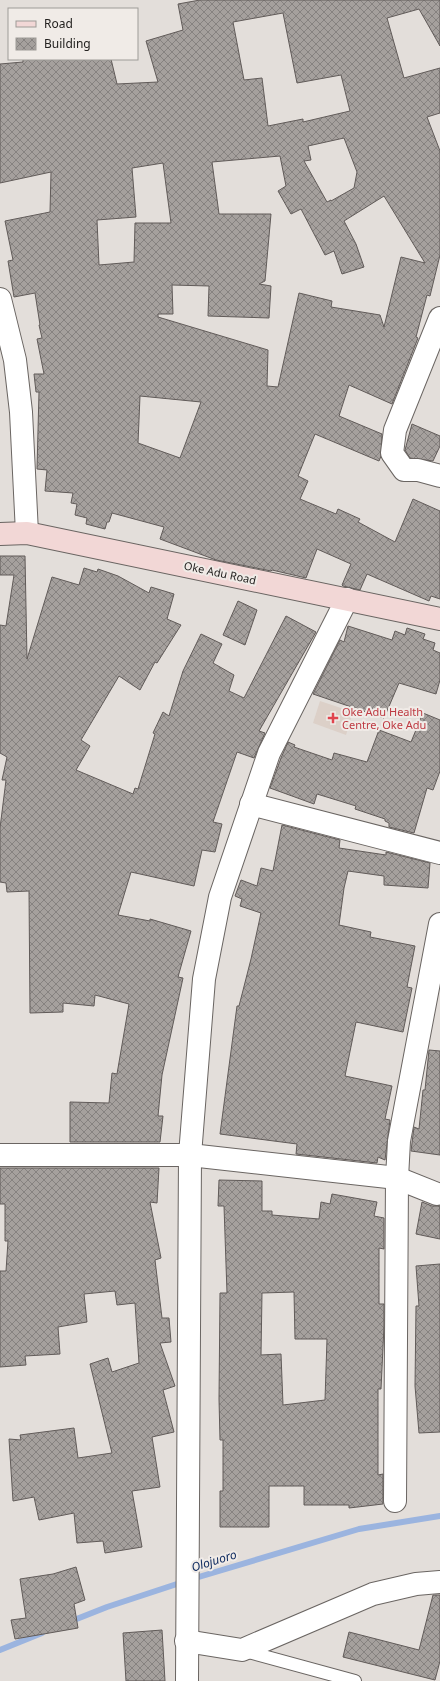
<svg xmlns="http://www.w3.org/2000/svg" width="440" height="1681" font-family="'Noto Sans',sans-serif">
<defs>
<pattern id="building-cross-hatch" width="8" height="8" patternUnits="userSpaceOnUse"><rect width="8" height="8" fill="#a5a09d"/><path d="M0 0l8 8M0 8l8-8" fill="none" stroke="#868280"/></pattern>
</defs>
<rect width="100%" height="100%" fill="#e3deda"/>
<polygon fill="#dcd0c8" points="320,701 353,712 346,735 313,723"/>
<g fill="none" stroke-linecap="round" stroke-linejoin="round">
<g stroke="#9bb4df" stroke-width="6">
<polyline points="192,1579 359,1529 440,1516"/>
<polyline points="69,1622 107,1607 183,1582"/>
<polyline points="0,1650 42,1633"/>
</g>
</g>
<g fill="url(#building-cross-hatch)" stroke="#615b59" fill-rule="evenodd">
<path d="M200,0H440V46L419,9L387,18L404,78L440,68V113L427,117L440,151V255L430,296L427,295L416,337L418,338L392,404L349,385L339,416L382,434L381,456L379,461L315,434L298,476L308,481L300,499L336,514L338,509L360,519L358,522L395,542L413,499L440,511V599L431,596L429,601L367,574L360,590L343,586L342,585L351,564L317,549L306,578L272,570L271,571L216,560L160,539L164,527L112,513L109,522H107L105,529L86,524L87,518L75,515L77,504L71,503L73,493L45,491L47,470L37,469L39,392H36L34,374H44L37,339L42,338L39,325H40L35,293L14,297L8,261L13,260L5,221L50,212L51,172L0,183V64L23,62V59H111L117,84L158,82L146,41L183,30L178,4ZM283,13L297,83L341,75L350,111L303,122V119L268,126L262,78L244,80L233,22ZM344,138L357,172L354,188L331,201V200L327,202L304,161L311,160L308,146ZM280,156L286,186L278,191L291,214L301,209L325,255L334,251L342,274L364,267L356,244L344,221L384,196L425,263L401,257L384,327L380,315L331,307L332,301L299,293L278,387L267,386L268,350L158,317V314H173L172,285L209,286L208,316L269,318L271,286L259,284L265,281L271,214H219L212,162ZM163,163L171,223H135L134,262L99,265L97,220L136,217L132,168ZM140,396L201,402L180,458L138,443Z"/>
<polygon points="412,424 440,436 440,446 433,461 410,458 405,450"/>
<polygon points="0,556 25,556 27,659 52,577 79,585 84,568 97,572 98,569 118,576 149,593 151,587 174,594 167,619 181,625 157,663 155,662 140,690 119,676 81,740 90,746 76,770 133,794 135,788 138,789 155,734 153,733 163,712 169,716 183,671 201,634 222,644 213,663 234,675 229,691 244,698 286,616 316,632 259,731 265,733 254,758 237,752 213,822 222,824 215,852 202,850 194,886 131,872 118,915 150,921 150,919 191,931 178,977 183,978 162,1075 158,1116 163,1116 160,1142 70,1142 70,1102 109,1103 112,1073 117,1074 129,1004 95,995 94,1006 63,1003 63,1012 30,1013 29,891 7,892 6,883 0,882 0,828 6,780 2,780 7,757 0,753 0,625 6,626 14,575 0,575"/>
<polygon points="238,601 257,610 245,645 223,635"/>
<polygon points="348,626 392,640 395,631 405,635 407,628 425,634 423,639 435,643 433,650 440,653 440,680 436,694 399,683 384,718 313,694 340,640 344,642"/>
<polygon points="423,713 440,720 440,771 433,790 427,788 414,833 389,827 389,823 385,821 385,819 355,809 356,806 317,794 314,804 270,788 281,758 288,742 295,745 294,747 332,760 334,753 367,762 379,730 411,742"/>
<polygon points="282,825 340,840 339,848 386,855 386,852 430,863 428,888 384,885 384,876 348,871 344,888 339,925 371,932 370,937 415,946 407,987 412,988 403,1032 356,1022 345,1076 392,1086 385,1119 390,1120 385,1160 378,1157 377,1163 296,1154 297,1144 220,1134 237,1006 239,1006 251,959 261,913 240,906 242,899 235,896 241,880 257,886 261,868 273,871"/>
<polygon points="429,1050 440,1051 440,1155 411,1151 414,1127 419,1129 423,1090 425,1090"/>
<polygon points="0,1168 159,1168 157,1203 150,1202 161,1258 155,1260 162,1318 169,1318 171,1342 160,1343 175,1386 163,1390 174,1432 152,1437 160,1487 132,1491 142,1547 105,1553 103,1541 77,1543 74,1513 39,1520 34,1497 13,1501 9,1439 21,1440 20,1435 74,1428 78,1458 112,1453 90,1364 108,1358 112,1372 139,1363 135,1303 117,1305 115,1291 84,1294 87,1322 58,1327 60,1354 25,1356 26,1365 0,1367 0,1271 6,1271 8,1241 5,1241 5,1204 0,1204"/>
<path d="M219,1180L262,1181V1211H272V1215L319,1219L321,1202L330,1204L332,1194L377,1202L374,1216L384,1218V1249L379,1248V1304H384V1326L381,1389H378V1475L383,1474V1504L349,1508V1505H304V1486H269V1527H220V1491H223V1440H220L219,1399L220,1293H227L224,1206H218ZM294,1292L295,1339H327L325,1400L283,1405L281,1354L261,1355L262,1293Z"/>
<polygon points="422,1202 432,1206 440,1206 440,1239 416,1234"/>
<polygon points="440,1264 440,1432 419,1433 415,1386 416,1306 419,1306 416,1266"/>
<polygon points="76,1567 85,1600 74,1604 78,1628 15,1639 11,1620 26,1618 20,1579 53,1574"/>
<polygon points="433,1595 440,1595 440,1661 435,1680 343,1657 349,1632 419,1650"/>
<polygon points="162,1630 165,1681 126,1681 123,1633"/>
</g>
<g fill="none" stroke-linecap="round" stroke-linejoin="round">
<g stroke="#6a6562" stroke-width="14">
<polyline id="lane" points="245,1651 355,1681"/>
</g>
<g stroke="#6a6562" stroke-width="24">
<g id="street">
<polyline points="0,299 15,360 21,412 27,533"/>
<polyline points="440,318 395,430 392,453 404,470 418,470 440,476"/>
<polyline points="251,804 440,853"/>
<polyline points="0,1155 190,1155 397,1178 437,1194"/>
<polyline points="395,1501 397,1178 399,1141 440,924"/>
<polyline points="186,1641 242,1650 373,1594 416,1584 440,1582"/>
<polyline points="187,1681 190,1155 204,979 220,897 269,753 347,599"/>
</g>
</g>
<g stroke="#6a6562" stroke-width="24">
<polyline id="secondary" points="0,534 27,533 440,619"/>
</g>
<use href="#lane" stroke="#fff" stroke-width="12"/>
<use href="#street" stroke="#fff" stroke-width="22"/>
<use href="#secondary" stroke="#f2d7d6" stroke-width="22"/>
</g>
<path fill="#e0444e" stroke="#f0ebe7" stroke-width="1.5" d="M331 712h4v4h4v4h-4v4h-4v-4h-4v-4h4z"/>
<g text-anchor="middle" stroke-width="4" stroke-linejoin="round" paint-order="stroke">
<g font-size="11" fill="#242220" stroke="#f0ebe7">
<text transform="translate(220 573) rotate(12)" y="4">Oke Adu Road</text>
</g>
<g font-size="11" fill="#be3a42" stroke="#f0ebe7" text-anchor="start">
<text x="342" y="716">Oke Adu Health<tspan x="342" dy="13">Centre, Oke Adu</tspan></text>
</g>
<g font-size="12" font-style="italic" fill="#112d61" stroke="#f0ebe7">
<text transform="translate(214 1561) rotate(-17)" y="4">Olojuoro</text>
</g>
</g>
<rect x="8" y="8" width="130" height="52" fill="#f0ebe7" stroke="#9e9b97"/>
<rect x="16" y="21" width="20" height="6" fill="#f2d7d6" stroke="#9e9b97"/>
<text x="44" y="28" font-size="12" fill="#242220">Road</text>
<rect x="16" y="38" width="20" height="12" fill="url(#building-cross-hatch)" stroke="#9e9b97"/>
<text x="44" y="48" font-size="12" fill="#242220">Building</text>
</svg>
